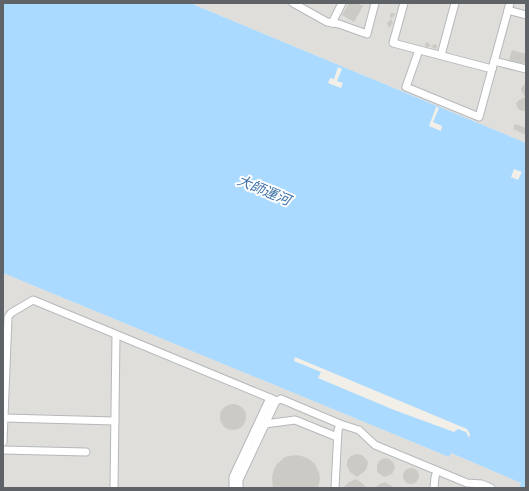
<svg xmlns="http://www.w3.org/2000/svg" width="529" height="491" font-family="'Archivo Narrow','Noto Sans JP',sans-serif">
<rect width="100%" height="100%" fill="#f1efe8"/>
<g fill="#e0deda">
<polygon points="190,3 526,3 526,143"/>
<polygon points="3,273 449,457 451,453 521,483 519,488 3,488"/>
</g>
<polygon fill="#aadaff" points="3,3 190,3 526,143 526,488 519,488 521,483 451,453 449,457 3,273"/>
<g fill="#f1efe8">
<polygon points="338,67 342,69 337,81 343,83 341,88 328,83 330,78 334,79"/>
<polygon points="436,107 439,108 433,122 442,126 441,131 429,126"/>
<polygon points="514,169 522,172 518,180 511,177"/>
<polygon points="295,357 467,429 470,434 469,438 466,432 458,429 454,432 394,410 318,378 321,372 294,361"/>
</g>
<g fill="#cccac5">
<polygon points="349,3 357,3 363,6 354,22 342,15"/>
<polygon points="391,13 394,13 395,15 391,19 393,23 389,28 387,23 391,19 390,15"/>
<polygon points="427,42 431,46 435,44 437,45 437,48 436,49 433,48 431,46 428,47 425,46 425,44"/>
<polygon points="512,50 526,54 525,64 509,60"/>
<polygon points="526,83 526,111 522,111 518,109 516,103 519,100 525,97 521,90 521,88"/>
<polygon points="515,124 526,128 526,135 513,129"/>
<circle cx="233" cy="417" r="13"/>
<polygon points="356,454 362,455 367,460 368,463 366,470 357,477 350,472 347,466 347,461 349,458 351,456"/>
<polygon points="297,455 305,457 309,459 315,464 319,473 320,479 318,488 273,488 272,477 274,469 277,464 285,457 289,456"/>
<polygon points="386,458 389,459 393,462 395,468 392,474 384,477 377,472 377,466 379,461 382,459"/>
<circle cx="411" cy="476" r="8"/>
<polygon points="356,479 362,483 367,488 343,488 349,482"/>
<polygon points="385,482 395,488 374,488 380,484"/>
</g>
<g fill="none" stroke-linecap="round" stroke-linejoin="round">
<g stroke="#b5b8bc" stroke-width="9">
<g id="minor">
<polyline points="293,3 327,22 339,24 367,34 375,3"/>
<polyline points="404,3 393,43 492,69"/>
<polyline points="508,10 526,15"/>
<polyline points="332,23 342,3"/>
<polyline points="419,50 406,87 479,117 510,3"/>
<polyline points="441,55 455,3"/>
<polyline points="494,61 526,69"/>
<polyline points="270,398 276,401 281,399 340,424 359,430 375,445 467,483 482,484 491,488"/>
<polyline points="4,418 115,421"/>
<polyline points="265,424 295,420 337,437"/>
<polyline points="3,442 8,317 11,313 33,300 270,398 233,477 233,488"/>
<polyline points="3,450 86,452"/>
<polyline points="114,488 116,335"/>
<polyline points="239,488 239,480 276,401"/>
<polyline points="335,488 338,430 340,424"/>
<polyline points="434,488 435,477 437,471"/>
</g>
</g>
<use href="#minor" stroke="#fff" stroke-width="7"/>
</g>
<g text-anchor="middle" stroke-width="4" stroke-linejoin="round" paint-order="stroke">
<g font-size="14" font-style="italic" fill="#4174aa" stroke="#fff">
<text transform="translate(264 190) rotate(23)" y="5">大師運河</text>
</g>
</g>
<rect width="529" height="491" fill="none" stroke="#5f6368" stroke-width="8"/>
</svg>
